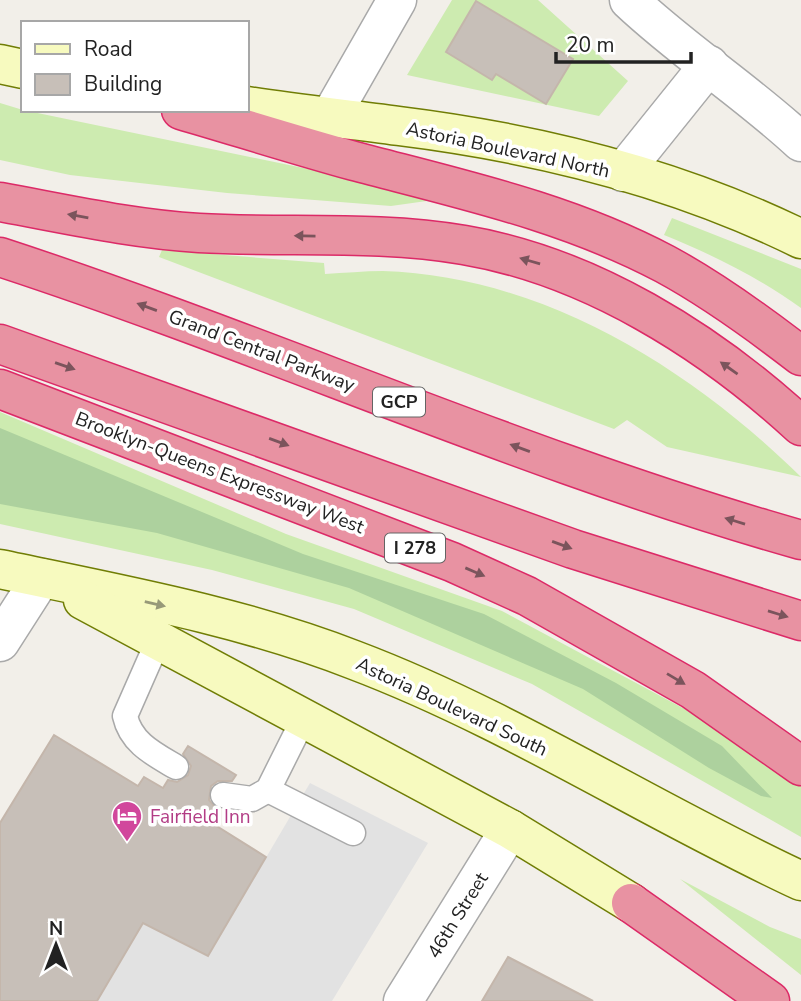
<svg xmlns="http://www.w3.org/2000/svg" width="801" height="1001" font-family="'Nunito Sans',sans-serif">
<rect width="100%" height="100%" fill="#f2efe9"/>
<g fill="#cdebb0" fill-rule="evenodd">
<path d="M452,0H538L628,81L599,116L407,75ZM476,1L572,59L546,104L496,74L492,80L446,52Z"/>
<polygon points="0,103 23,110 448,198 391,206 227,193 70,175 0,160"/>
<path d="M672,218L801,269V308C758,277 713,255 664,235Z"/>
<path d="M162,250L324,263L325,274C344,273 364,271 383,271C543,276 690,368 801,477L667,447L627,420L614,429L159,257Z"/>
<polygon points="0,412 286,534 502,611 720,728 801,785 801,837 532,684 354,609 212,570 0,524"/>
<polygon points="680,879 770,927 801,939 801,975"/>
</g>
<polygon fill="#add19e" points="0,428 303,554 484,614 616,683 722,746 772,798 761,796 709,768 583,689 349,588 157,533 0,504"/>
<polygon fill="#e2e2e2" points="310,783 428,843 332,1001 97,1001 145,919 208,956"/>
<g fill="#c7bfb8" stroke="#c4b6ab" stroke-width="2">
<polygon points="476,1 573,59 546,104 496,74 492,80 446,52"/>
<polygon points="54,735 138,786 144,777 163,788 168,780 177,782 188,775 191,766 183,754 188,746 236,775 232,781 218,781 211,786 209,800 215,807 207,820 266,857 208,956 143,923 97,1001 0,1001 0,823"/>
<polygon points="508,957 593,1001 482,1001"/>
</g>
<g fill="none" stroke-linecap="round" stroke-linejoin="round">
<g stroke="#a9a9a9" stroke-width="27">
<g id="service">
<path d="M158,641L125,716C131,743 154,754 176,767"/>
<polyline points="268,790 353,833"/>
<polyline points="223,795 252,799 268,790 304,718"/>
</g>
</g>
<g stroke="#a9a9a9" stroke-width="41">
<g id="minor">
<path d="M629,0C683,51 746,91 801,142"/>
<polyline points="329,119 397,0"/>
<polyline points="623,172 709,65"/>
<polyline points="0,642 41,578"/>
<polyline points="403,1001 510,829"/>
</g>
</g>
<g stroke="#707d05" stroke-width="41">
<g id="secondary">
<polyline points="0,64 23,69"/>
<path d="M247,106C298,114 348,119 399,126C536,143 677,178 801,239"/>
<path d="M0,569C119,594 241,616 354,660C510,719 650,811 801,881"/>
<polyline points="83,600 510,829 631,903"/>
</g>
</g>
<g stroke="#dc2a67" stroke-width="41">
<g id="motorway">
<path d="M181,110C239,127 296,145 354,161C460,189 567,212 665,264C713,290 757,322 801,356"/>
<path d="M0,202C66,214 132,229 199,233C287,238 377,230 464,245C589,266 709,341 801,426"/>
<path d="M0,257C269,345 528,463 801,540"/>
<polyline points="0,344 573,549 801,621"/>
<polyline points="0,389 452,562 527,596 693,690 801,766"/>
<polyline points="631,903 770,1001"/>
</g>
</g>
<use href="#service" stroke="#fff" stroke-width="24"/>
<use href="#minor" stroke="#fff" stroke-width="38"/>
<use href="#secondary" stroke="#f7fabf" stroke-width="38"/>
<use href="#motorway" stroke="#e892a2" stroke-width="38"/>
</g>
<defs><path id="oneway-solid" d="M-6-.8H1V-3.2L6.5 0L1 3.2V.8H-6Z" transform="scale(1.75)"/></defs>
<g fill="#7b545c">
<use href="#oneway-solid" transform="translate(78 216) rotate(-170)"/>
<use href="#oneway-solid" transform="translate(305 236) rotate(-179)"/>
<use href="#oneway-solid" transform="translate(530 261) rotate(-164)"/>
<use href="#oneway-solid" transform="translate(147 307) rotate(-160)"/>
<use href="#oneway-solid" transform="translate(65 366) rotate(19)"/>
<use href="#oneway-solid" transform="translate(729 368) rotate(-145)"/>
<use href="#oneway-solid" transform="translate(279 442) rotate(20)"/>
<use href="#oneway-solid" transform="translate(520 448) rotate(-160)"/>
<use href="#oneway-solid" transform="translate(735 521) rotate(-163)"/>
<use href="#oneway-solid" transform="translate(562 545) rotate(20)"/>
<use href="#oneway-solid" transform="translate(475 572) rotate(23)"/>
<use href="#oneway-solid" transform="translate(778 614) rotate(17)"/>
<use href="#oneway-solid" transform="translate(676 679) rotate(31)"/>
</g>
<use fill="#979978" href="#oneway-solid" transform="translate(155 604) rotate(13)"/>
<defs>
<g id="hotel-pin" transform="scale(1.575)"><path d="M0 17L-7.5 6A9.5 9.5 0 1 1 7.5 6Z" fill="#d1479c" stroke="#fff"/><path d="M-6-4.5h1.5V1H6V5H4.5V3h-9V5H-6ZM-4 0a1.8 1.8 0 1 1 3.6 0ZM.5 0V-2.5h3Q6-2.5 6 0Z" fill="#fff"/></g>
</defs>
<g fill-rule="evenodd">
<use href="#hotel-pin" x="127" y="816"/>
</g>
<g text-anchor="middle" stroke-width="7" stroke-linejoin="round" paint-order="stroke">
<g fill="#fff" stroke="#646464" stroke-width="2">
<rect x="373" y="387.5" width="52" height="29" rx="5"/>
<rect x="385" y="533.5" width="60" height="29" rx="5"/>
</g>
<g font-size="18" font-weight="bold" fill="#222">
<text x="399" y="408">GCP</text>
<text x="415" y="554">I 278</text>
</g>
<g font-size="19" fill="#222" stroke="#fff">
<text transform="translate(508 149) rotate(12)" y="7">Astoria Boulevard North</text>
<text transform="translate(262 350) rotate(21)" y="7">Grand Central Parkway</text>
<text transform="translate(220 472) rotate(21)" y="7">Brooklyn-Queens Expressway West</text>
<text transform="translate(452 706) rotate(25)" y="7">Astoria Boulevard South</text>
<text transform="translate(457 915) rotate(-58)" y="7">46th Street</text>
</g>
<g font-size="19" fill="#b23c85" stroke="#fff" text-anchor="start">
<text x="150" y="823">Fairfield Inn</text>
</g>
</g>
<rect x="21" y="21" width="228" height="91" fill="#ffffff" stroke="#a7a7a7" stroke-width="2"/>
<rect x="35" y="44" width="35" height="10" fill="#f7fabf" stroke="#a7a7a7" stroke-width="2"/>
<text x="84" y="56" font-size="21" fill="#222222">Road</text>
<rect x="35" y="74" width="35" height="21" fill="#c7bfb8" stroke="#a7a7a7" stroke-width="2"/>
<text x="84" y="91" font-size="21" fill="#222222">Building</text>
<g transform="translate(56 945)" stroke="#ffffff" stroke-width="5" paint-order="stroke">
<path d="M0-5L12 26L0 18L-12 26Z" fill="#222222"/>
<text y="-10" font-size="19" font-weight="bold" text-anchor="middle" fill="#222222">N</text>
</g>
<path d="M556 52v10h135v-10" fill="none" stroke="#222222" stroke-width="3.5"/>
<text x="566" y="52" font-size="21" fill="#222222" stroke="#ffffff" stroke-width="5" paint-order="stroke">20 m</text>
</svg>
